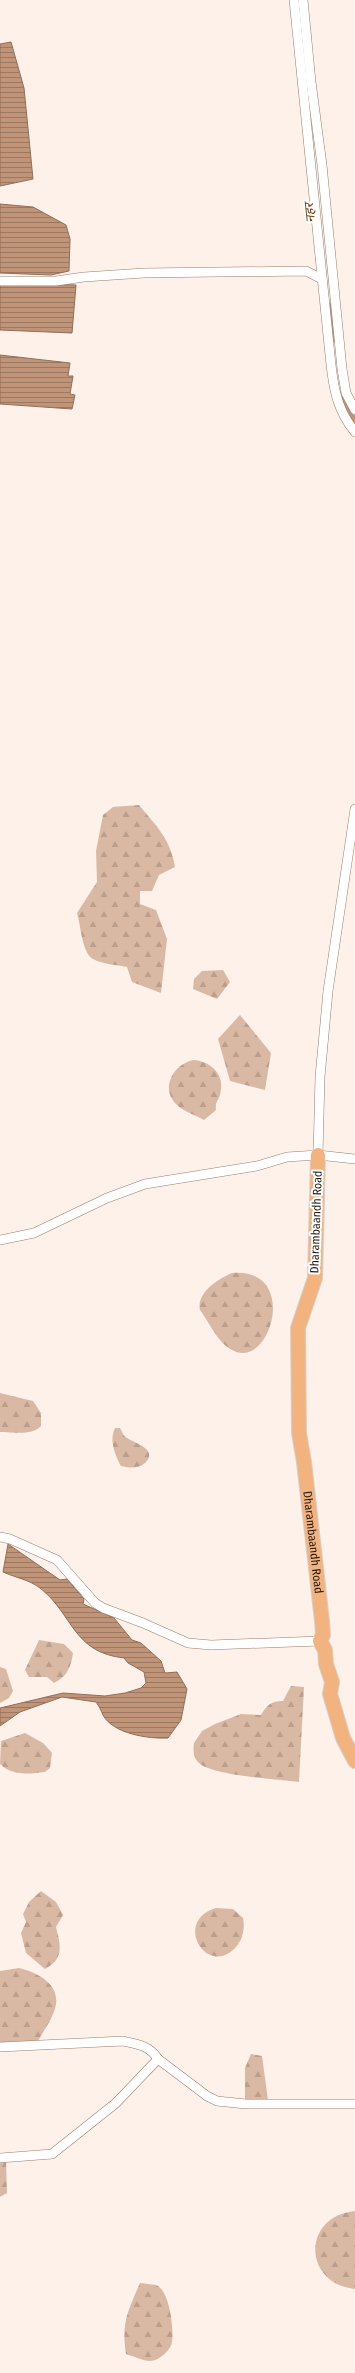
<svg xmlns="http://www.w3.org/2000/svg" width="355" height="2373" font-family="'Fira Sans Condensed','Noto Sans Devanagari',sans-serif">
<defs>
<pattern id="forest-firs" width="22" height="20" patternUnits="userSpaceOnUse"><rect width="22" height="20" fill="#dab9a4"/><path d="M5 1l3.5 6h-7zM16 11l3.5 6h-7z" fill="#bb9e8c"/></pattern>
<pattern id="water-rules" width="6" height="5" patternUnits="userSpaceOnUse"><rect width="6" height="5" fill="#c09478"/><path d="M0 2.5h6" fill="none" stroke="#9c7861"/></pattern>
</defs>
<rect width="100%" height="100%" fill="#fef1e9"/>
<g fill="url(#forest-firs)">
<path d="M139,805C157,827 170,838 175,867L159,875L152,891H140V904L156,910L167,939L161,993L132,982L127,967C117,965 102,964 93,959C82,953 81,926 77,913L97,882L96,851L103,815L113,807Z"/>
<polygon points="223,970 230,982 217,999 193,989 194,979 202,971"/>
<polygon points="240,1015 271,1053 265,1090 230,1081 218,1039"/>
<path d="M193,1060C211,1061 226,1075 220,1095C218,1101 215,1102 216,1110L204,1120C196,1115 184,1112 177,1105C159,1088 174,1064 193,1060Z"/>
<path d="M232,1273C301,1267 270,1372 232,1350C218,1343 209,1322 200,1310C196,1293 218,1279 232,1273Z"/>
<path d="M0,1393L33,1401L41,1413V1426C32,1436 14,1432 0,1432Z"/>
<path d="M115,1428H120C122,1431 123,1436 127,1438C135,1443 159,1450 145,1463C138,1469 129,1468 121,1466C115,1455 109,1440 115,1428Z"/>
<path d="M39,1640L64,1644L73,1653C71,1667 67,1677 54,1683L47,1677H29L25,1670Z"/>
<polygon points="0,1667 6,1669 13,1691 9,1698 0,1703"/>
<path d="M291,1686L304,1687L299,1782C278,1779 213,1776 199,1763C193,1758 193,1750 194,1743L202,1731L215,1724L241,1714L261,1715C267,1705 271,1701 283,1701Z"/>
<path d="M25,1733L43,1743L52,1753L50,1768L45,1772C30,1774 12,1776 0,1764L1,1741Z"/>
<path d="M41,1891L56,1902L63,1915L56,1927C61,1946 64,1959 45,1969L26,1953L21,1933L26,1922L23,1914L29,1902Z"/>
<path d="M216,1908L233,1909L243,1918C245,1928 243,1939 236,1947C207,1979 172,1921 216,1908Z"/>
<path d="M19,1968C36,1972 59,1983 56,2004C54,2017 44,2030 38,2041L0,2044V1971Z"/>
<polygon points="251,2054 262,2056 268,2100 245,2101 245,2068"/>
<polygon points="0,2161 6,2161 7,2193 0,2197"/>
<path d="M355,2211V2289C302,2283 302,2216 355,2211Z"/>
<path d="M140,2283C145,2284 154,2284 158,2286C170,2294 174,2329 172,2342C171,2350 159,2361 150,2361C143,2361 133,2356 126,2354C121,2323 128,2311 140,2283Z"/>
</g>
<g fill="url(#water-rules)" stroke="#916f59">
<polygon points="11,42 24,88 33,179 0,186 0,44"/>
<polygon points="0,204 33,207 66,225 70,239 69,271 51,275 0,273"/>
<polygon points="0,283 76,285 72,333 0,330"/>
<polygon points="0,355 70,363 68,376 73,376 70,394 75,395 72,409 0,404"/>
<path d="M8,1544L60,1580L67,1579L84,1599L83,1604L114,1618L132,1640L141,1643L161,1661L165,1673L177,1672L187,1689L181,1720L168,1738C149,1739 113,1734 103,1715C101,1710 99,1706 96,1702L62,1697L20,1712L0,1726V1708L63,1693L105,1696L125,1693L141,1688L146,1683L144,1672L128,1663L124,1658C72,1652 74,1615 40,1588C30,1580 14,1577 3,1572Z"/>
</g>
<g fill="none" stroke-linecap="round" stroke-linejoin="round">
<g stroke="#c09478" stroke-width="9">
<polyline points="332,307 335,338"/>
<polyline points="344,394 350,415 355,420"/>
</g>
<g stroke="#9a7d6b" stroke-width="10">
<g id="street">
<path d="M294,0L331,365C334,391 338,411 355,432"/>
<polyline points="303,0 311,82 322,165 342,369 346,393 355,410"/>
<polyline points="0,281 56,281 84,277 144,273 306,271 322,279"/>
<polyline points="318,1155 320,1077 328,991 355,809"/>
<polyline points="0,1240 34,1233 107,1198 145,1184 257,1166 287,1157 318,1155 355,1159"/>
<polyline points="0,1537 10,1539 57,1560 95,1603 103,1608 143,1623 188,1643 211,1645 320,1641"/>
<path d="M0,2047L123,2041C138,2044 150,2046 158,2059"/>
<polyline points="0,2158 52,2154 116,2103 158,2059 207,2096 217,2101 246,2104 355,2104"/>
</g>
</g>
<g stroke="#d3d1cf" stroke-width="16">
<g id="primary">
<path id="s1" d="M318,1155L315,1278L298,1328L299,1433L304,1462L322,1621L323,1635L320,1641L325,1650L326,1664L332,1682L330,1694L343,1738L355,1761"/>
</g>
</g>
<use href="#street" stroke="#fff" stroke-width="9"/>
<use href="#primary" stroke="#f3b37f" stroke-width="14"/>
</g>
<g text-anchor="middle" stroke-width="4" stroke-linejoin="round" paint-order="stroke">
<g font-size="12" fill="#231811" stroke="#fff">
<text transform="translate(316 1222) rotate(-88)" y="4">Dharambaandh Road</text>
<text dy="4" stroke="none"><textPath href="#s1" startOffset="391">Dharambaandh Road</textPath></text>
</g>
<g font-size="13" font-style="italic" fill="#753d10" stroke="#fff">
<text transform="translate(309 213) rotate(-96)" y="5">नहर</text>
</g>
</g>
</svg>
